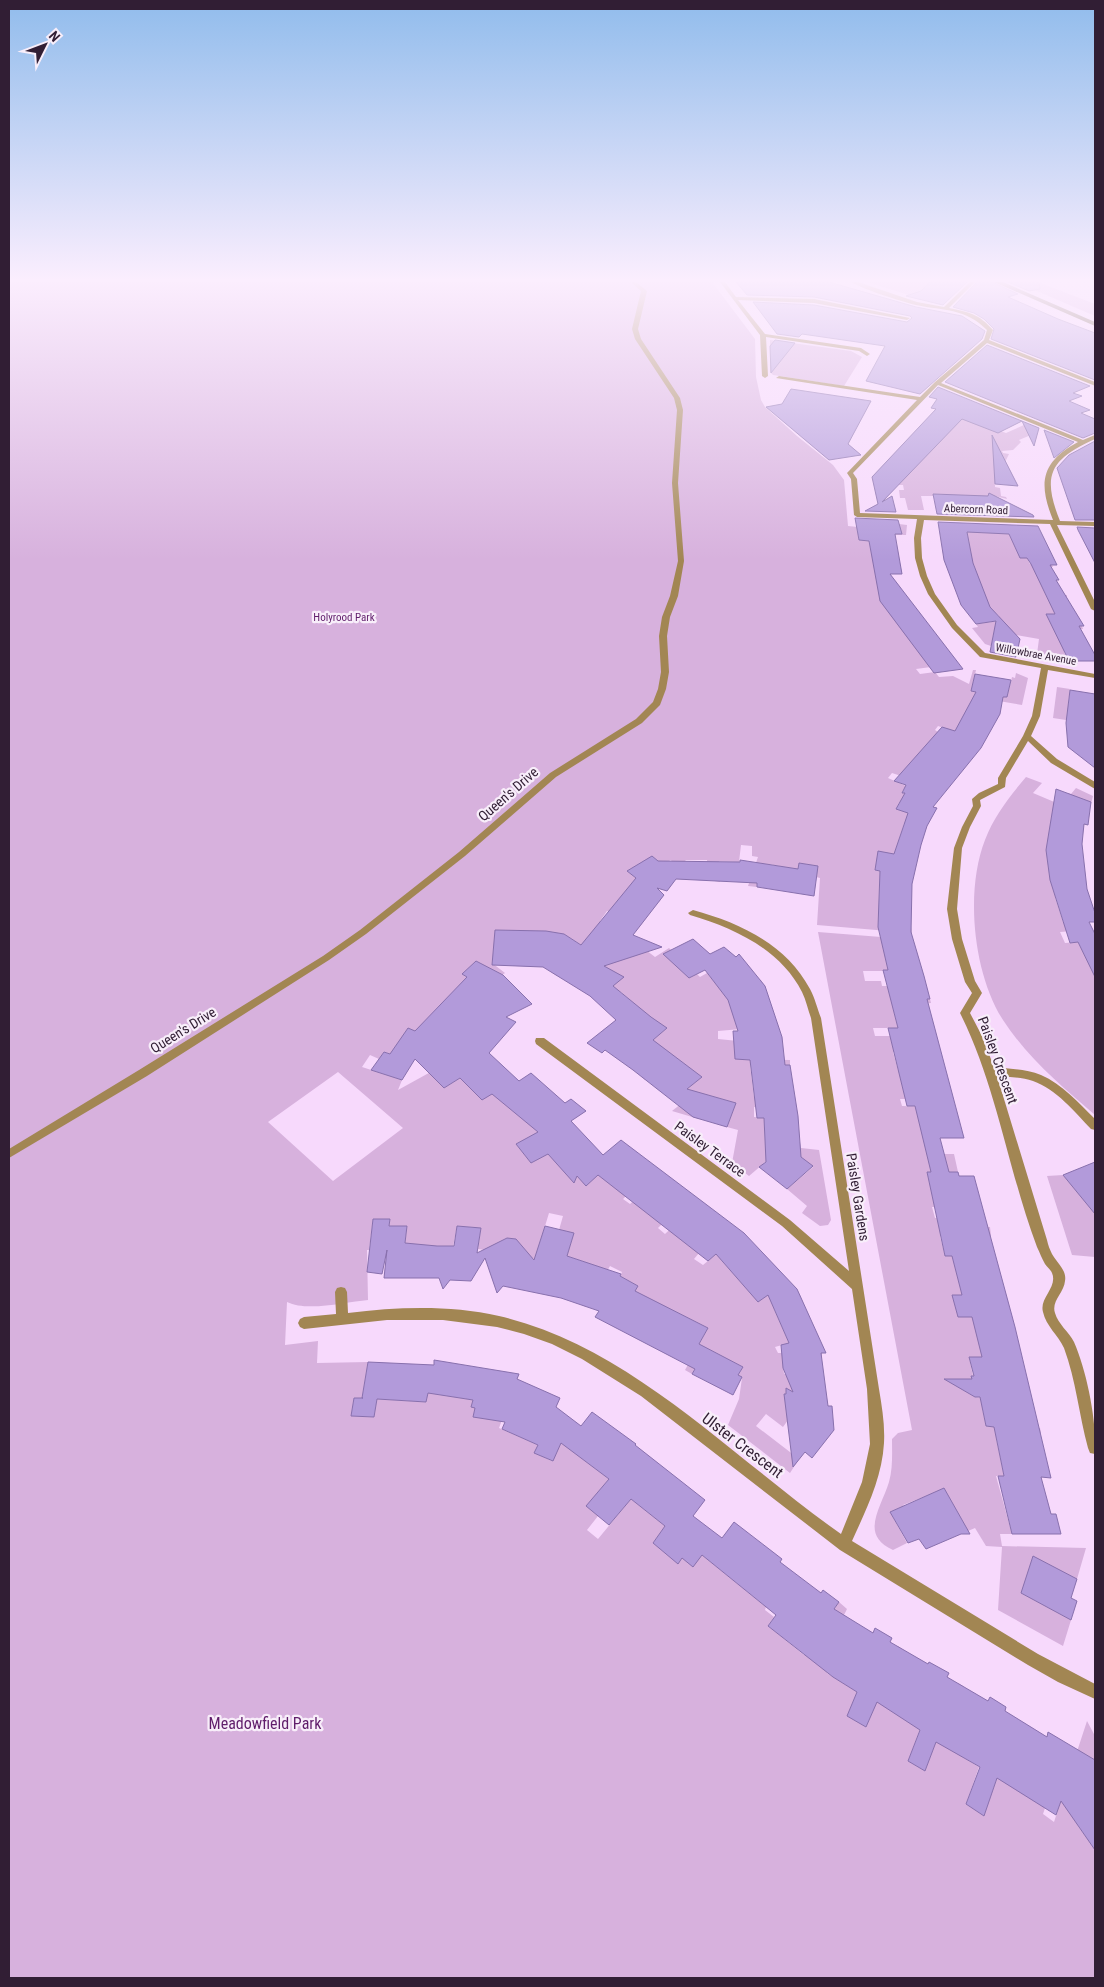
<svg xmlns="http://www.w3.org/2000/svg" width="1104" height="1987" font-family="'Roboto Condensed',sans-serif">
<rect width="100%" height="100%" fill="#f7d9fc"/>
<g fill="#d7b1dd" fill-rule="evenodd">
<path d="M9,282H712L755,339L756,377L761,400L765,407L797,436L833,465L844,480L848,526L858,527L874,533L901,534L899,524L907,525L906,535H858L859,540L870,541L931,667L916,669L920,674L935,672L939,677L953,676L969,684L973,670H976L971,691L1007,697L1012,677L1015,678L1016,673L1028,678L1022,705L987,699L955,732L938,726L935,730L938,732L901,776L892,773L888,778L906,786L902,792L911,795L899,803L896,809L919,816L916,826L904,824L899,839L921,845L896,848L892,866L913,873L875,866V870L880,871L879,922L911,926L912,933L817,925L820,878L816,877L817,866L799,863L797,874L778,872L779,866L768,864L767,870L760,869L757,887L748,886L758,857L752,856V846L741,845L739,862L719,861L720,882L709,880L707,860H686L676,870L671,860L663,864L652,857L627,871L652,890L650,892L663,896L659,902L627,890L614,906L646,918L641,925L607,911L600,921L617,928L655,957L669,948L676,955L669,959L689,978L697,974L700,977L707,973L724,994L761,980L764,985L741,1029L718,1031V1039L738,1041L735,1053L736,1059L790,1060V1065H750L754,1097H768L769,1108L754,1107V1117L764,1118L765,1140L800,1142L801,1148L819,1150L831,1220L828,1225L820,1226L802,1213L807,1206L787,1189L813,1167L795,1152H777L749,1176L732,1163L738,1130L727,1127L736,1103L708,1095L699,1119L672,1111L692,1095L686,1090L702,1077L675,1057L645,1080L642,1077L658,1064L651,1042L667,1028L617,1041L603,1030L638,1007L621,992L609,999L581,957L557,976L551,972L565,956L580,944L564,934L496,930L492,963L505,973L502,975L476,961L462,974L488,989L484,995L461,984L446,999L464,1018L439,1006L424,1022L414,1061L384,1052L379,1059L370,1055L362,1067L402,1080L398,1090L456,1058L433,1076L444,1088L470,1072L508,1083L571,1122L516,1144L531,1163L560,1147L577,1176L586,1185L628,1149L626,1196L623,1199L630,1204L663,1175L662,1224L658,1228L665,1234L699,1202V1253L694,1259L703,1265L732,1241L721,1260L758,1301L774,1291L783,1301L800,1295L803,1302L774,1309L789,1343L775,1347L778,1353H822V1358H793L783,1366L784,1374H795L796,1409L783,1427L766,1414L756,1426L799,1459L790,1473L728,1425L739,1399L742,1378L738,1375L743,1367L706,1348L692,1374L685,1370L708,1328L634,1292L638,1286L620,1276L622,1272L610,1266L586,1307L582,1305L585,1262L567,1256L574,1233L559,1230L563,1216L549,1213L535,1259L515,1255L516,1239L507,1238L503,1240L499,1252L478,1249L481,1228L457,1226L453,1247L405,1246L407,1226H389L390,1219H373L369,1250H367L368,1300C346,1302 307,1312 287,1302L285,1345L318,1341L317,1363L368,1362L362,1398H354L351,1416L374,1417L377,1399L426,1402L430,1382L437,1394L473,1400L471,1407L507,1406L499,1428L538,1445L535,1453L552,1461L561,1442L609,1479L587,1506L598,1516L587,1530L598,1539L631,1499L665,1526L653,1543L678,1563L682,1558L702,1555L766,1607L765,1610L774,1617L768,1626L804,1655L839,1602L847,1609L844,1615L851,1620L827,1673L857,1692L848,1716L866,1727L898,1646L905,1651L887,1694L920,1729L908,1761L925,1771L958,1683L963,1686L947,1730L966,1742L961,1756L979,1767L966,1804L984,1816L1017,1718L1045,1808L1043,1814L1054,1822L1087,1721L1095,1736V1763L1082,1773L1078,1826L1095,1849V1978H9ZM338,1072L403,1128L333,1181L268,1122Z"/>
<polygon points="867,282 930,282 920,292 912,294 918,298"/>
<polygon points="1016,282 1038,282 1095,304 1095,316"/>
<polygon points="770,340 851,351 862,357 844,386 773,375 770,372"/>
<polygon points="959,412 991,430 995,429 1006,433 1024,425 1038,432 1019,440 1021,442 1013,450 1002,451 1003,453 1009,454 995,483 995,487 1000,488 1001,496 1006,497 1007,499 995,496 944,497 943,494 936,494 936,496 921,496 924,510 908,510 905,498 900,498 899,490 904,490 903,485 898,485"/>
<path d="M1013,527L1020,558H1027L1030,564L1052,565L1053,567L1033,566L1046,595H1067V597H1047L1061,626H1082L1083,629H1062L1073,652H1064L1067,659H1076L1078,664L1051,660L1050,655L1037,654L1039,639L994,631L991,646L985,644L972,628L978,627L976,624L999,621V616C981,601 981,587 974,565H971L967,530Z"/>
<polygon points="1057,687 1070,689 1068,704 1095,709 1095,729 1066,725 1066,720 1053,718"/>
<path d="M1026,777L1042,783L1033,793L1059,804L1068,793L1071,794L1076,788L1093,796L1090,808L1084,807L1052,818L1084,824L1083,831L1051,824L1050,869L1054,893L1084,896L1055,897L1063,922L1073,931L1060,932L1065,943L1078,942L1089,964H1095V1115C1062,1087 1027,1057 1003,1020C973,973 965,891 985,840C994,816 1010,796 1026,777Z"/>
<path d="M818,932L881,937L897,971H863L865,981H881L882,986H901L905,999H930L931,1003L893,1006L898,1028H873L875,1036H934L904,1051L893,1052L898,1070H942L914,1099H900L902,1106L952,1107L927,1154H954L958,1172L927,1173L930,1184L945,1207H932L935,1218L948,1219L951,1226L990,1227L991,1236H940L945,1256H958L967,1295L953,1296L958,1316L972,1317L992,1357H969L973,1376H971L972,1379L962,1389L975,1397L987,1398L1004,1408H982L986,1426L1040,1428L1041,1433L996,1438L1004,1476H996L1012,1534H1000L1002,1546L1086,1548L1077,1579L1022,1593L1071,1620L1063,1646L998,1610L1002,1547L986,1546L975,1528L968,1531L944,1489L903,1505L904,1506L890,1512L907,1543L893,1550C859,1535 881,1508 889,1482C893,1468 892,1453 892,1439L898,1433L912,1430Z"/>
<polygon points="1063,1175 1080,1195 1089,1198 1095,1195 1095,1204 1092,1207 1095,1210 1095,1257 1072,1255 1047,1176"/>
</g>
<g fill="#b29ada" stroke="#8870ad">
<polygon points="736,282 829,282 916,307 962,316 985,331 982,339 920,394 866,381 885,346 802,334 799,337 777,334 753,302 814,305 907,322 912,318 910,316 814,297 747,295"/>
<polygon points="930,282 967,282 943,305 906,296 921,291"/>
<polygon points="977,282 992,282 1018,294 1008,297 1058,319 1095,333 1095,380 991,339 994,329 984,319 974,313 953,307"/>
<polygon points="1008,282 1039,282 1040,289 1029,291"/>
<polygon points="775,340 795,343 771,373 770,346"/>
<polygon points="987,345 1090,386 1073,393 1082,396 1069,401 1090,410 1081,413 1095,419 1095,433 1083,438 945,382"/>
<polygon points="938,387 1039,428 1034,446 1022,421 998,433 962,419 882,502 892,496 896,512 865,511 878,504 872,477 936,409 931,408 937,399 929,397"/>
<polygon points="791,389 871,401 848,444 861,455 829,460 766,407 782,404"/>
<polygon points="1044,430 1074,442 1054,458"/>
<polygon points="992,435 1018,486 995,484"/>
<polygon points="1095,441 1095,520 1075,520 1057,468 1069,455"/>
<polygon points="989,493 1033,515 1034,517 937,514 933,494 988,496"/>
<polygon points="855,518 898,520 902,534 895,534 902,574 890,574 963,669 934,673 880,601 869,541 859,540"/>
<polygon points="938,522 1038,526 1057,565 1050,565 1059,580 1056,580 1084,626 1079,626 1095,655 1095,661 1069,661 1046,614 1055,614 1031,564 1027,558 1020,558 1009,534 967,532 973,563 990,607 1020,639 1016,657 990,652 996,621 976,624 961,605 944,560"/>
<polygon points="1077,527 1095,528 1095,563 1078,530"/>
<polygon points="975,674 1011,680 1007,697 1003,697 1000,714 981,748 933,807 937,808 927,826 921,845 912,884 911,932 924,976 930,999 927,999 964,1138 940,1138 949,1172 958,1172 959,1176 974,1176 1015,1327 1051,1478 1041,1477 1051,1514 1056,1514 1061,1534 1012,1534 998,1476 1004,1476 994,1427 986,1426 980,1397 975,1397 944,1379 972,1379 971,1376 974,1376 969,1357 982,1357 972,1317 958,1317 952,1295 962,1295 952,1256 945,1256 927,1172 931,1172 915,1106 907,1106 888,1028 898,1028 883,970 888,970 878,927 880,871 875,870 878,851 894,854 908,813 896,809 905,793 902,793 906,785 894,781 942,727 955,731 976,692 971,691"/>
<polygon points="1070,690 1095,694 1095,768 1068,747 1066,723"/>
<polygon points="1056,789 1091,802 1088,825 1084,824 1082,844 1087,889 1095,913 1095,922 1089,922 1095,934 1095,977 1078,942 1070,943 1050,880 1046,850"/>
<polygon points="652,856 658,861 740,862 740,860 798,869 799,863 818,866 814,896 757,887 757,883 676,879 667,891 657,888 664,895 633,935 662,947 604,966 624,977 613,986 651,1017 667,1028 653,1040 702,1077 687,1089 736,1103 727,1127 693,1117 633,1070 605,1050 602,1053 587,1043 616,1020 590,996 543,967 492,965 495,930 546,931 564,934 581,945 636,878 627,871"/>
<polygon points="693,939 710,954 724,947 736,957 739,954 765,986 782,1037 785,1065 790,1065 798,1116 801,1157 813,1166 787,1189 759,1167 766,1162 764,1118 757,1118 750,1060 735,1059 733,1031 738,1031 728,1000 705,970 689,978 663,954"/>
<polygon points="476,961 503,975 532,1004 506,1017 516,1022 489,1053 519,1081 531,1073 565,1103 571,1099 586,1111 571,1121 603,1155 621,1140 744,1233 797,1289 826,1353 821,1353 828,1406 832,1406 834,1430 812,1458 805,1452 793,1467 784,1394 786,1394 786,1388 793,1392 783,1368 781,1345 789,1343 768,1295 758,1302 716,1254 708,1261 598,1175 586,1186 577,1176 574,1183 548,1154 531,1163 516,1144 538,1132 492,1094 482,1100 460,1078 444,1088 415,1059 402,1080 371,1070 384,1052 390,1054 408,1028 415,1031 467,977 462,974"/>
<polygon points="1095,1162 1095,1214 1063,1175"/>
<polygon points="373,1219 390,1219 389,1226 407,1226 405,1243 437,1246 454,1246 457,1226 481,1228 477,1253 507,1238 516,1239 534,1260 545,1226 574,1233 567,1256 621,1274 620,1276 638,1286 635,1291 708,1328 699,1344 743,1367 738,1375 742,1377 733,1395 692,1374 695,1369 595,1317 599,1311 561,1298 503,1286 497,1293 485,1258 471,1281 450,1280 443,1289 439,1278 384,1278 387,1250 382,1274 367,1272"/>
<polygon points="434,1360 519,1374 517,1379 560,1398 556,1407 581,1426 592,1412 636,1444 635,1445 705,1500 693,1516 722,1538 734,1522 782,1559 780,1562 821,1593 823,1590 839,1602 834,1609 873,1633 875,1628 892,1638 890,1642 928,1664 929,1662 949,1673 947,1677 988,1701 990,1697 1006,1707 1005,1711 1047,1737 1048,1732 1095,1760 1095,1850 1061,1801 1056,1815 997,1778 984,1816 966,1804 980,1767 936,1742 925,1771 908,1761 920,1730 877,1702 866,1727 847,1716 857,1692 833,1677 768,1626 776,1615 702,1555 693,1567 682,1558 678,1564 653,1543 665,1526 631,1499 609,1525 586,1506 609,1479 561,1443 553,1461 534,1453 538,1445 502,1429 505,1422 473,1417 475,1408 471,1407 473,1400 428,1393 426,1402 377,1399 374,1417 351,1416 354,1398 363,1398 362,1398 368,1362 434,1365"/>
<polygon points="944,1488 970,1534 961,1534 926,1549 919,1539 908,1543 890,1512"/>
<polygon points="1033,1556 1077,1579 1071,1598 1077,1601 1071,1620 1021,1593"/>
</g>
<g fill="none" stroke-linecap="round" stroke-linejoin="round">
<g fill="#a28653" fill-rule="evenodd">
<polygon points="631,282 636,282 647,291 638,329 641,339 680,398 683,410 678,483 684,561 678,596 670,617 667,636 669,672 666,689 660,705 642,723 556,777 465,856 366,934 329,960 147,1076 9,1158 9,1149 139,1070 323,956 360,930 459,852 550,773 636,719 653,702 658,689 661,672 659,636 662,617 670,596 678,561 672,483 677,410 674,398 635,339 632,329 641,291"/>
<polygon points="720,282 725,282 736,297 814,299 910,318 907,320 814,303 738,300 765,334 861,348 870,354 867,356 859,351 766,337 768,376 765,378 762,376 760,335"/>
<path d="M851,282H858L917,302L944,307L970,282H975L949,308C969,312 979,314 993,330L989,340L1095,382V386L1093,385L987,343L941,383L1083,440L1095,435V439C1051,459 1041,474 1060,521L1095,522V526L1057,525L1095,602V611L1091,609L1050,524L924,520L921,538L922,558L927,576L935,594L957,625L985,653L1095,674V678L1048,670L1040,716L1031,736L1057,759L1095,782V789L1051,763L1028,741L1006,778L1005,787L980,800L981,806L970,827L962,848L957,909L962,939L975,981L982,993L970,1013L982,1036L994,1067C1010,1069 1026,1069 1041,1075C1062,1084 1079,1103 1095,1119V1130L1091,1129C1075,1112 1056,1089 1033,1081C1022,1077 1009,1077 997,1076L1047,1240C1048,1245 1050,1250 1052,1254C1057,1263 1067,1270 1065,1281C1064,1293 1051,1301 1055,1313C1058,1324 1069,1332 1074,1342C1087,1372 1097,1422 1095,1454L1090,1453L1088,1448C1079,1415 1076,1380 1064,1348C1058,1335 1046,1326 1043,1312C1039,1298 1058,1287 1052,1273C1051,1270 1047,1267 1045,1264C1042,1259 1040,1253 1037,1247C1008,1170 997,1087 960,1013L972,993L965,982L952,939L947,909L954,848L962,827L973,806L972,799L979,793L998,784V778L1023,736L1032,716L1041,668L980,657L952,628L928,594L920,576L915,558L914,538L917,519L857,517L854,515L851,479L847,473L917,400L776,378L779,376L920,397L935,382L984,340L987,330C965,308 945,311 916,305C900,301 865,290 851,282ZM938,385L1078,442C1041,462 1038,483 1053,520L860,513L857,479L853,473Z"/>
<path d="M693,910C740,923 786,944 810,989C815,998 817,1008 821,1018L879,1389C882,1407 885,1425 884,1443C882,1478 866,1510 852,1541L1038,1654L1095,1684V1699L1058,1682L1028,1665L840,1550L641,1396L582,1359L552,1344L524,1334L497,1327L443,1320H387L304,1329L300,1327L298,1323L300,1319L304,1317L336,1314L335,1292L337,1288L341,1287L345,1288L347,1292L348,1313C398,1307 450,1305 499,1316C630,1346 734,1459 841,1534L862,1482L870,1444L867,1389L852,1289L782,1226L536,1044L535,1041L536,1038H544L790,1220L849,1271L811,1018C808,1010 806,1000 802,992C780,949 734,928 690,915L688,913Z"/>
</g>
<polygon fill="#523f1c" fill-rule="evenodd" points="994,282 1003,282 1095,322 1095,326"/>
</g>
<linearGradient id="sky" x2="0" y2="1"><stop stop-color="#91bcec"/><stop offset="0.5" stop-color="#fbeefe"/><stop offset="1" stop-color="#fbeefe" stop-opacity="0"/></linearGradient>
<rect width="1104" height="560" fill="url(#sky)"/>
<g text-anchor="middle" stroke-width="4.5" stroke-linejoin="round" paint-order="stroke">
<g font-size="11" fill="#311e34" stroke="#f8eefa">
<text transform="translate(976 509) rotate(2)" y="4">Abercorn Road</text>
<text transform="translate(1036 654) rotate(10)" y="4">Willowbrae Avenue</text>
</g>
<g font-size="11" fill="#601d6b" stroke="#f8eefa">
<text x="344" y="621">Holyrood Park</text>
</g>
<g font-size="14" fill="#311e34" stroke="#f8eefa">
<text transform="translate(508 794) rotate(-41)" y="5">Queen's Drive</text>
<text transform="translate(183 1030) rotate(-32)" y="5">Queen's Drive</text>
<text transform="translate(998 1060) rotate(70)" y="5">Paisley Crescent</text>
<text transform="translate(710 1149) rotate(36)" y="5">Paisley Terrace</text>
<text transform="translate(858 1197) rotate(81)" y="5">Paisley Gardens</text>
</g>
<g font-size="16" fill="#311e34" stroke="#f8eefa">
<text transform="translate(743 1445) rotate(37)" y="6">Ulster Crescent</text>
</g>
<g font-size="16" fill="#601d6b" stroke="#f8eefa">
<text x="265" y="1729">Meadowfield Park</text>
</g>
</g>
<rect width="1104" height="1987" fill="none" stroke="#311e34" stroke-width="20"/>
<g transform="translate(45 45) rotate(48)" stroke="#f8eefa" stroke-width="4" paint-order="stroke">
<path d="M0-4L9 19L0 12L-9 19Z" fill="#311e34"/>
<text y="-8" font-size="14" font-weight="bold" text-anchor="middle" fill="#311e34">N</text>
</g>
</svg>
